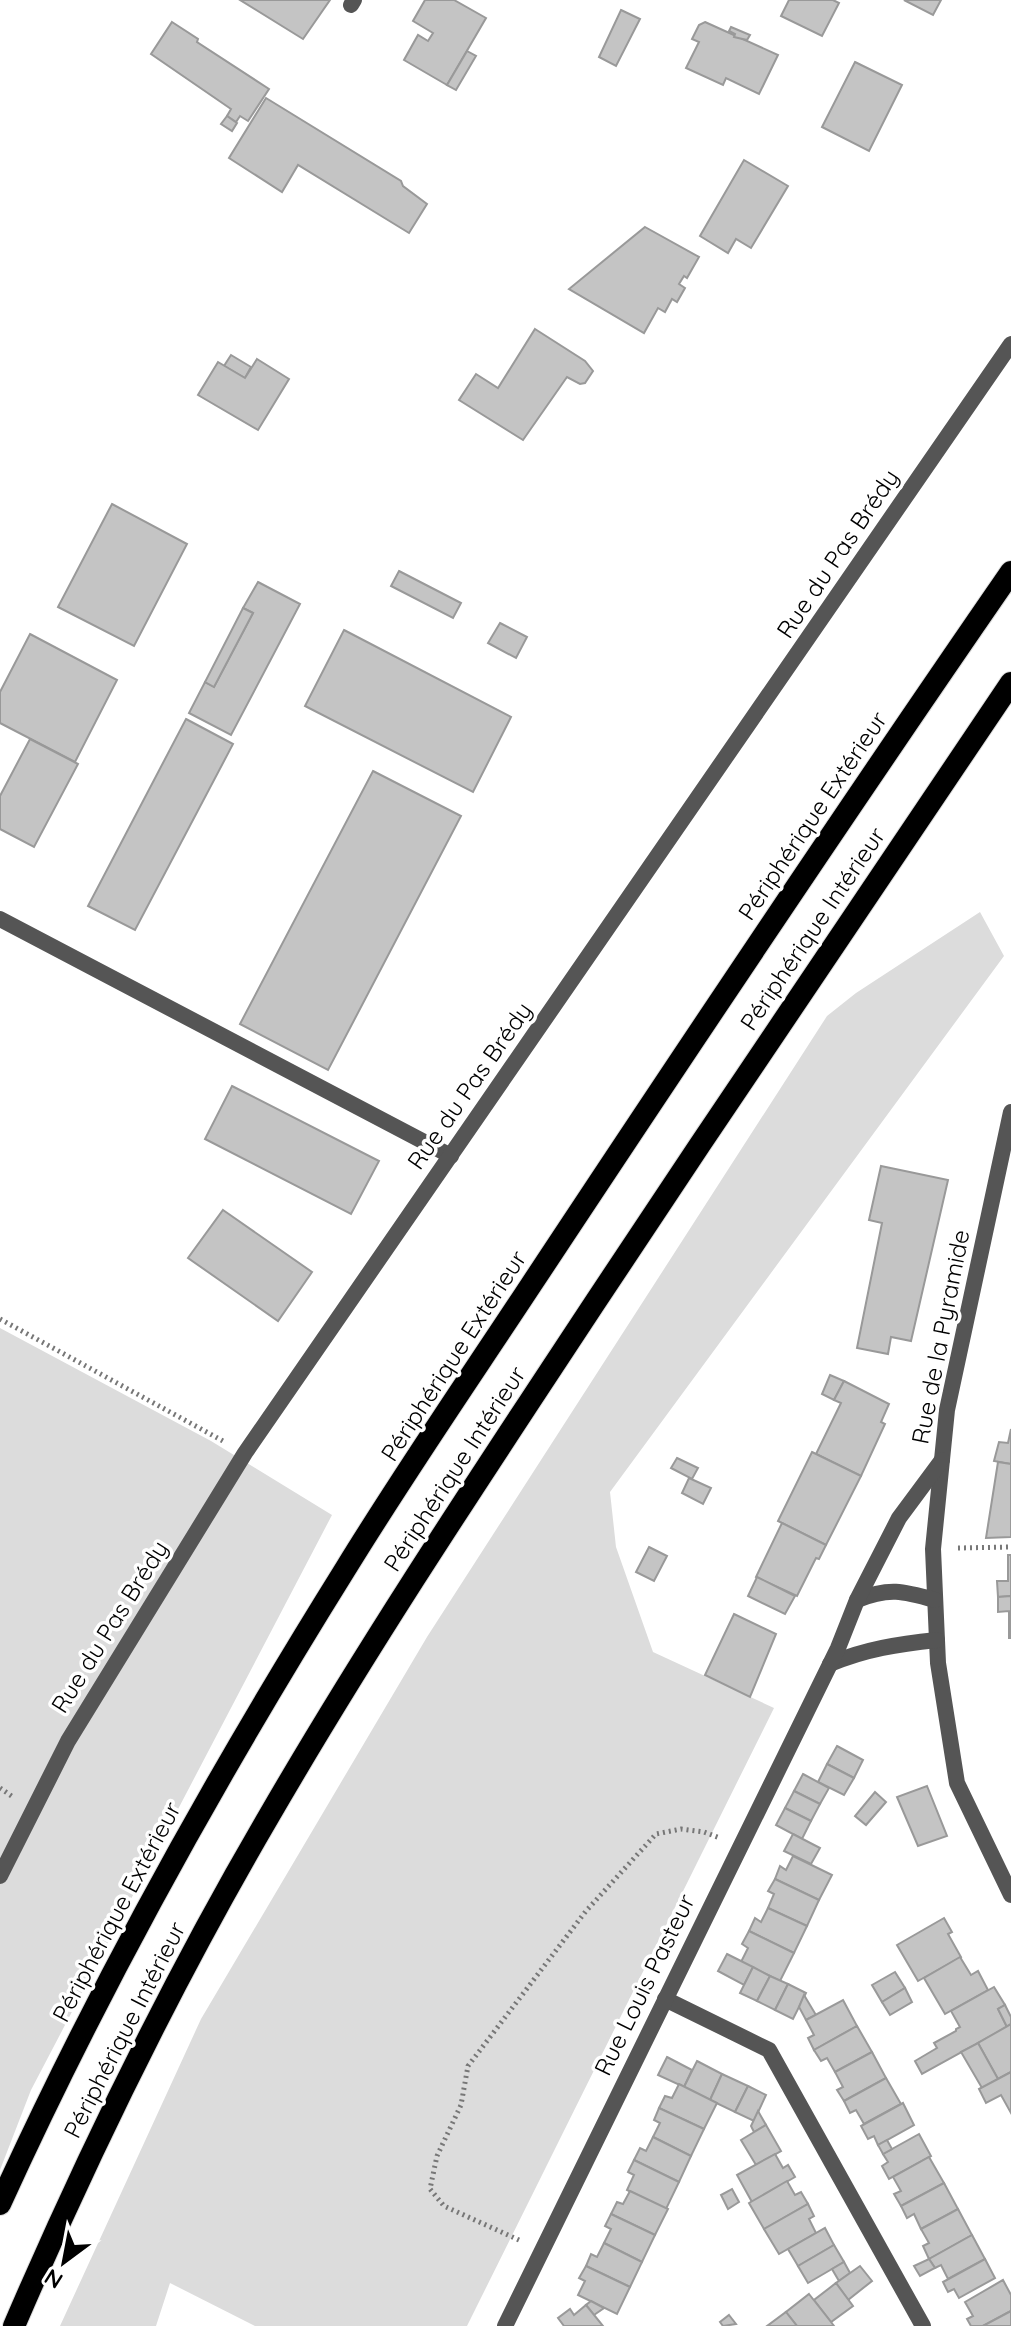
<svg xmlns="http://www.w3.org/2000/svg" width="1011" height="2326" font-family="Quicksand,sans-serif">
<rect width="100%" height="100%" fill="#fff"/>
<g fill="#dcdcdc">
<polygon points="980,912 1004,956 610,1492 616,1547 653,1652 774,1708 467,2326 255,2326 170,2283 156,2326 60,2326 201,2019 427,1637 827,1016 856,993"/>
<polygon points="0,1328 211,1441 332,1515 31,2090 0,2170"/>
</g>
<g fill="#c4c4c4" stroke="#999" stroke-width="2">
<polygon points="240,0 330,0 303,39"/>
<polygon points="425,0 454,0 486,18 447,85 404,60 418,35 428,41 433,33 413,21"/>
<polygon points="789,0 833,0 839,3 822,36 781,16"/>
<polygon points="904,0 941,0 933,15"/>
<polygon points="621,10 640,19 616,66 599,57"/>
<polygon points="172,22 198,39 197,42 269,89 248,121 240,116 236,122 227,116 231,109 151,54"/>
<polygon points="705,22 778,55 759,94 726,78 723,85 686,68 699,42 692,39 699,25"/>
<polygon points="731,27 750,35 747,40 734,37 735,34 729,31"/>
<polygon points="467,51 476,56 456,90 447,85"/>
<polygon points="855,62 902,85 869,151 822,127"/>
<polygon points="266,98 401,181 403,186 427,204 409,233 298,165 282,192 229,158"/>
<polygon points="227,116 237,123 232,131 221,124"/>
<polygon points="744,160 788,186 751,248 736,239 728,253 700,236"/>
<polygon points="645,227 699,257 687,278 684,276 679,284 685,288 677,302 672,299 665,312 658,308 644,333 569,289"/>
<polygon points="535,329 585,361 593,371 585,383 580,384 567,377 523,440 459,400 476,374 498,388"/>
<polygon points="231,355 251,367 245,378 224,366"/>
<polygon points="257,359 289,379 258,430 198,395 218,362 245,378"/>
<polygon points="112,504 187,544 134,646 58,607"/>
<polygon points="399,571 461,603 453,618 391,586"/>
<polygon points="258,582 300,604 231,735 189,713 205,682 214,687 253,613 243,608"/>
<polygon points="243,608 253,613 214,687 205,682"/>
<polygon points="500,623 527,637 516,658 488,643"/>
<polygon points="344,630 511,717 473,792 305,706"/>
<polygon points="30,634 117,680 75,762 0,723 0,692"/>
<polygon points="186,719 233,744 135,930 88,906"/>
<polygon points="30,739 78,764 34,847 0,829 0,796"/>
<polygon points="373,771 461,816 328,1070 240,1024"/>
<polygon points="232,1086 379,1161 351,1214 205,1139"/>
<polygon points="881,1166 948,1180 911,1341 891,1337 888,1354 857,1348 882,1223 869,1220"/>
<polygon points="223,1210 312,1272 278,1321 188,1258"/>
<polygon points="830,1375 844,1381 834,1400 822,1394"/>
<polygon points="844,1381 889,1404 881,1422 885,1424 861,1476 816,1454 841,1403 834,1400"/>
<polygon points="1011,1429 1011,1464 994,1461 999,1442 1008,1443"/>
<polygon points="812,1452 861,1476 826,1545 778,1521"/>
<polygon points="677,1458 698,1468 692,1479 671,1468"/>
<polygon points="998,1462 1011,1464 1011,1537 986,1538"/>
<polygon points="689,1478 711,1488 703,1504 682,1493"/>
<polygon points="782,1523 826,1545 819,1559 816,1558 797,1596 756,1577"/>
<polygon points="649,1547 667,1556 654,1581 636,1572"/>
<polygon points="1008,1555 1011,1555 1011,1596 998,1597 997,1581 1008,1581"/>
<polygon points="757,1577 795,1596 785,1614 748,1596"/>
<polygon points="1011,1596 1011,1638 1009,1638 1009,1611 998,1612 998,1597"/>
<polygon points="734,1614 776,1634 750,1697 705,1675"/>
<polygon points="837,1746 863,1760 854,1778 827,1764"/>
<polygon points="827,1764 854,1778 844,1795 818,1782"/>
<polygon points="803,1774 829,1788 820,1804 794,1791"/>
<polygon points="927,1786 947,1836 918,1846 897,1797"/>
<polygon points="794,1791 820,1804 811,1821 785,1808"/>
<polygon points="875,1792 886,1802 866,1825 855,1816"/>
<polygon points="785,1808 811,1821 802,1839 776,1825"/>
<polygon points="793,1834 820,1848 811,1864 784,1851"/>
<polygon points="793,1856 832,1875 819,1900 775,1879 780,1866 786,1870"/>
<polygon points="775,1879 819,1900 807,1926 768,1908 774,1894 768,1891"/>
<polygon points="768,1908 807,1926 794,1953 749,1931 755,1918 761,1922"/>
<polygon points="944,1918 952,1932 948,1934 961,1957 918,1981 897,1945"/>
<polygon points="749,1931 794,1953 780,1981 741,1962 748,1948 742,1944"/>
<polygon points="727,1954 753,1967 744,1985 718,1971"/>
<polygon points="960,1957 971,1975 978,1971 988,1990 945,2014 924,1978"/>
<polygon points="753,1967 770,1976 757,2001 740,1993"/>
<polygon points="895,1972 905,1988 882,2002 872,1985"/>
<polygon points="770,1976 788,1984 775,2010 757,2001"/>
<polygon points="788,1984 806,1993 793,2019 775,2010"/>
<polygon points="994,1987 1005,2005 998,2009 1007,2027 922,2074 915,2061 937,2048 934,2043 956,2031 956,2029 960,2027 951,2011"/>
<polygon points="905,1988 912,2002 890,2015 882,2002"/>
<polygon points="804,1995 816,2015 806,2020 799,2007"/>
<polygon points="843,2000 857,2026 814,2050 808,2038 814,2035 806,2020"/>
<polygon points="1005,2005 1011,2017 1011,2024 1007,2027 998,2009"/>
<polygon points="1011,2024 1011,2072 998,2079 978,2043"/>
<polygon points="857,2026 872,2052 835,2072 827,2058 821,2061 814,2050"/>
<polygon points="978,2043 998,2079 982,2088 961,2052"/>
<polygon points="872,2052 886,2078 844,2101 837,2090 843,2087 835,2072"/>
<polygon points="667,2057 692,2070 684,2087 658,2075"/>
<polygon points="697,2061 722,2074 710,2100 684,2087"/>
<polygon points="1011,2072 1011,2113 1001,2095 986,2103 979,2089"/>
<polygon points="722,2074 748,2086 735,2112 710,2100"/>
<polygon points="886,2078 901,2104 864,2124 856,2110 850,2113 844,2101"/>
<polygon points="679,2084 717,2103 704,2129 659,2108 665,2096 672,2098"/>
<polygon points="748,2086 766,2095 754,2121 735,2112"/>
<polygon points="903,2103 914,2125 878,2145 874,2136 868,2139 861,2126"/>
<polygon points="659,2108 704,2129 691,2156 653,2137 660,2123 654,2120"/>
<polygon points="758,2111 766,2125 754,2132 751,2126"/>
<polygon points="766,2125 781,2151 756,2165 741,2140"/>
<polygon points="919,2134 931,2156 889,2179 882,2166 888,2162 883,2154"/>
<polygon points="653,2137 691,2156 679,2182 634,2160 640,2148 646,2151"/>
<polygon points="887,2140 892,2149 883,2154 878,2145"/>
<polygon points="775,2154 783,2168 788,2165 795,2177 752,2202 737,2175"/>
<polygon points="929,2157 944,2183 901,2206 894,2194 901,2191 893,2177"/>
<polygon points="634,2160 679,2182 666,2209 627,2190 634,2175 628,2172"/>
<polygon points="787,2181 795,2195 801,2192 808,2204 764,2229 749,2203"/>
<polygon points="944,2183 958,2209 921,2229 914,2214 907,2218 901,2206"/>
<polygon points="732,2189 739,2202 728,2209 721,2195"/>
<polygon points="630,2191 668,2209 655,2235 611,2214 617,2202 623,2204"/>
<polygon points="808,2204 814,2216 809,2219 816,2233 779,2254 764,2229"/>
<polygon points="958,2209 972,2235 929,2259 923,2246 929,2243 921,2229"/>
<polygon points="611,2214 655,2235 642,2262 604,2243 611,2229 605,2226"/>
<polygon points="825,2228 834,2245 798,2266 788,2249"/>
<polygon points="972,2235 985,2259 948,2279 941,2265 935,2268 929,2259"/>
<polygon points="604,2243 642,2262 630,2287 586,2266 591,2254 597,2257"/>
<polygon points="834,2245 844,2262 808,2283 798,2266"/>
<polygon points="929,2259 935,2268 920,2276 914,2266"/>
<polygon points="985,2259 995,2278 959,2298 954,2289 948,2292 943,2282"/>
<polygon points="844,2262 850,2273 839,2281 832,2269"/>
<polygon points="586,2266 630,2287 617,2314 578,2295 585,2281 579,2278"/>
<polygon points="860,2266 872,2281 848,2300 836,2283"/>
<polygon points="1003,2280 1011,2295 1011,2311 983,2326 971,2326 967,2319 973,2316 965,2302"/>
<polygon points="836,2283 853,2306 831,2322 814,2300"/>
<polygon points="809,2294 831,2322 834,2326 797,2326 786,2312"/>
<polygon points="591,2301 604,2308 594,2315 586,2305"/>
<polygon points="586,2305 603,2326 564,2326 558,2318 570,2309 574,2315"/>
<polygon points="1011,2311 1011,2326 983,2326"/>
<polygon points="786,2312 797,2326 767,2326"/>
<polygon points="729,2315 736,2324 723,2326 720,2322"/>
</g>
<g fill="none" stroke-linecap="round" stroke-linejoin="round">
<g stroke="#dbdbdb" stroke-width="24">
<g id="trunk">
<path d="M0,2204C100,1984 218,1773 346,1568C405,1472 469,1379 531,1285C689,1046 848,808 1011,572"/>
<path d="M14,2326C89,2152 173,1980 269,1816C371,1640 484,1471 596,1301C733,1094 872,888 1011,683"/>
</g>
</g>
<g stroke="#777" stroke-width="5" stroke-dasharray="2 4" stroke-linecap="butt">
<polyline points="0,1319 223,1441"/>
<polyline points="958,1548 1011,1547"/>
<polyline points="0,1788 13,1797"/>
<polyline points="519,2240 444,2206 430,2189 437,2156 461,2105 468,2066 586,1911 656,1834 681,1829 704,1832 720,1838"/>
</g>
<g stroke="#555" stroke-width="16">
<polyline points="351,5 354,0"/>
<polyline points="0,919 451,1156"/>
</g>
<g stroke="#555" stroke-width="16">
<polyline points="1011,1112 947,1410 933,1549 938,1663 957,1783 1011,1895"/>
<path d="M857,1600C889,1587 903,1591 935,1600"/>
<path d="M830,1664C865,1649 899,1644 937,1640"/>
<polyline points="0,1876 68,1741 245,1453 1011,344"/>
<polyline points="665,1999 769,2050 923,2326"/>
<polyline points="505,2326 838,1648 857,1600 899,1518 942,1460"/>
</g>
<use href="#trunk" stroke="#000" stroke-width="22"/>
</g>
<g text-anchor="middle" stroke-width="7" stroke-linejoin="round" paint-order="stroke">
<g font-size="24" fill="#000" stroke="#fff">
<text transform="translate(838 554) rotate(-56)" y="8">Rue du Pas Brédy</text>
<text transform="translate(813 816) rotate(-56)" y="8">Périphérique Extérieur</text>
<text transform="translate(813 929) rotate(-56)" y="8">Périphérique Intérieur</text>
<text transform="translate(470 1086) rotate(-55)" y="8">Rue du Pas Brédy</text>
<text transform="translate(941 1337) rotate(-79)" y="8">Rue de la Pyramide</text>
<text transform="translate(454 1356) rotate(-57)" y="8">Périphérique Extérieur</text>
<text transform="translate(455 1469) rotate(-57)" y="8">Périphérique Intérieur</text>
<text transform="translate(110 1627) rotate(-58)" y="8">Rue du Pas Brédy</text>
<text transform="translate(117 1912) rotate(-62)" y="8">Périphérique Extérieur</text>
<text transform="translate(645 1985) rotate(-64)" y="8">Rue Louis Pasteur</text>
<text transform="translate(125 2030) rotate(-63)" y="8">Périphérique Intérieur</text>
</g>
</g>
<g transform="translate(64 2262) rotate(212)" stroke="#ffffff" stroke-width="6" paint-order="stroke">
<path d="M0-6L14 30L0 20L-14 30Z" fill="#000000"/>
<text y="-12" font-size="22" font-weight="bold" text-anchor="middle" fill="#000000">N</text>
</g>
</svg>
